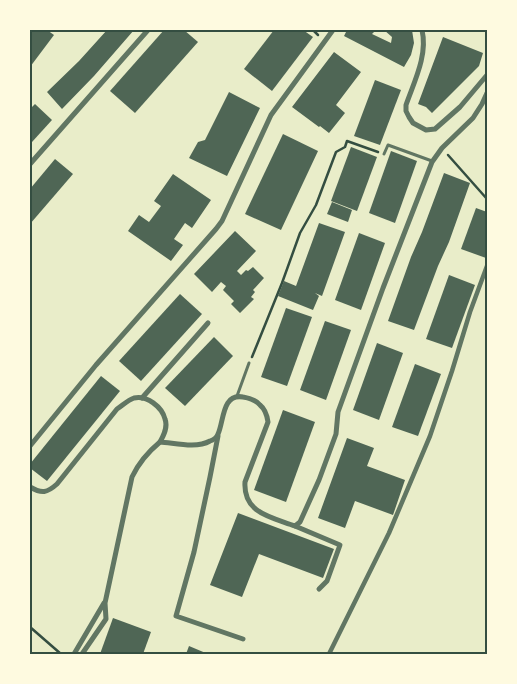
<svg xmlns="http://www.w3.org/2000/svg" width="517" height="684" font-family="'IBM Plex Serif',serif">
<rect width="100%" height="100%" fill="#e9edc9"/>
<g fill="#4f6655">
<polygon points="33,30 47,30 54,35 30,67 30,34"/>
<polygon points="107,30 134,30 94,76 62,109 47,92 79,61"/>
<polygon points="164,30 184,30 198,42 135,113 110,91"/>
<polygon points="274,30 303,30 313,37 272,91 244,69"/>
<polygon points="347,30 376,30 372,34 391,43 392,37 384,30 412,30 414,43 411,55 404,67 344,36"/>
<polygon points="443,37 483,53 479,66 432,113 426,107 418,104"/>
<polygon points="334,52 361,72 336,105 345,113 329,133 320,126 319,127 292,107"/>
<polygon points="375,80 401,90 380,145 354,136"/>
<polygon points="229,92 260,108 227,176 189,158 198,142 205,140"/>
<polygon points="35,104 52,120 32,142 30,141 30,109"/>
<polygon points="283,134 318,151 281,230 245,214"/>
<polygon points="351,147 377,157 357,211 331,201"/>
<polygon points="391,151 417,161 395,223 369,213"/>
<polygon points="55,159 73,174 30,224 30,189"/>
<polygon points="444,173 470,183 449,242 438,266 414,330 388,321 411,257 422,232"/>
<polygon points="173,174 211,200 192,228 185,223 174,239 183,245 171,261 128,231 139,215 149,222 161,206 154,201"/>
<polygon points="332,202 352,210 348,222 327,214"/>
<polygon points="476,208 487,212 487,255 486,258 461,249"/>
<polygon points="319,223 345,232 322,296 315,293 319,296 313,310 278,296 284,281 296,286"/>
<polygon points="235,231 256,251 237,271 241,275 246,270 248,271 253,267 264,278 253,290 255,292 251,297 254,299 240,313 231,304 234,301 223,290 226,286 221,282 212,292 194,274"/>
<polygon points="359,233 385,243 361,310 335,300"/>
<polygon points="449,275 475,285 452,348 426,339"/>
<polygon points="180,294 202,314 141,381 119,361"/>
<polygon points="286,308 312,317 287,386 261,377"/>
<polygon points="325,321 351,330 326,400 300,390"/>
<polygon points="214,337 233,356 185,406 165,388"/>
<polygon points="377,343 403,353 379,420 353,410"/>
<polygon points="415,364 441,374 418,436 392,427"/>
<polygon points="101,376 120,391 47,481 30,468 30,464"/>
<polygon points="283,410 315,422 286,502 254,490"/>
<polygon points="347,438 374,448 367,466 405,480 393,515 355,501 345,528 318,518"/>
<polygon points="238,513 334,549 323,578 259,554 242,597 210,585"/>
<polygon points="113,618 151,632 143,654 100,654"/>
<polygon points="189,646 208,654 186,654"/>
</g>
<g fill="none" stroke-linecap="round" stroke-linejoin="round">
<g stroke="#344e41" stroke-width="2.5">
<polyline points="313,30 318,35"/>
<polyline points="448,155 487,199"/>
<polyline points="252,357 282,283 300,233 316,205 336,152 345,147 347,141 378,152"/>
<polyline points="30,627 61,654"/>
</g>
<g stroke="#617663" stroke-width="3">
<polyline points="384,154 388,145 432,161"/>
<polyline points="237,396 249,363"/>
</g>
<polyline stroke="#617663" stroke-width="4.5" points="329,654 389,533 430,436 452,371 470,312 487,266"/>
<g stroke="#617663" stroke-width="5">
<path d="M422,30C428,55 414,82 406,105V111L409,117L413,123L426,130L435,129L460,107L487,75"/>
<polyline points="30,164 148,30"/>
<polyline points="142,398 208,323"/>
<polyline points="218,436 210,477 194,552 176,616 243,639"/>
<polyline points="30,446 96,365 216,229 222,221 271,115 333,30"/>
<path d="M30,487C42,494 47,493 57,484L117,409C123,405 128,400 134,398C147,395 162,407 165,419C168,427 164,435 160,442C175,443 196,449 210,441C213,440 217,437 218,434C224,421 222,393 243,397C249,398 256,400 260,405C265,409 267,415 268,422L245,482C243,513 271,517 295,526L300,522L319,480L336,434L338,412L383,288L432,162L442,148L473,118L482,104L487,93"/>
<polyline points="295,526 340,545 327,581 319,589"/>
<polyline points="74,654 104,603"/>
<path d="M82,654L106,619L105,603L132,477C139,462 148,452 160,442"/>
</g>
</g>
<rect width="517" height="684" fill="none" stroke="#fefae0" stroke-width="62"/>
<rect x="31" y="31" width="455" height="622" fill="none" stroke="#344e41" stroke-width="2"/>
</svg>
